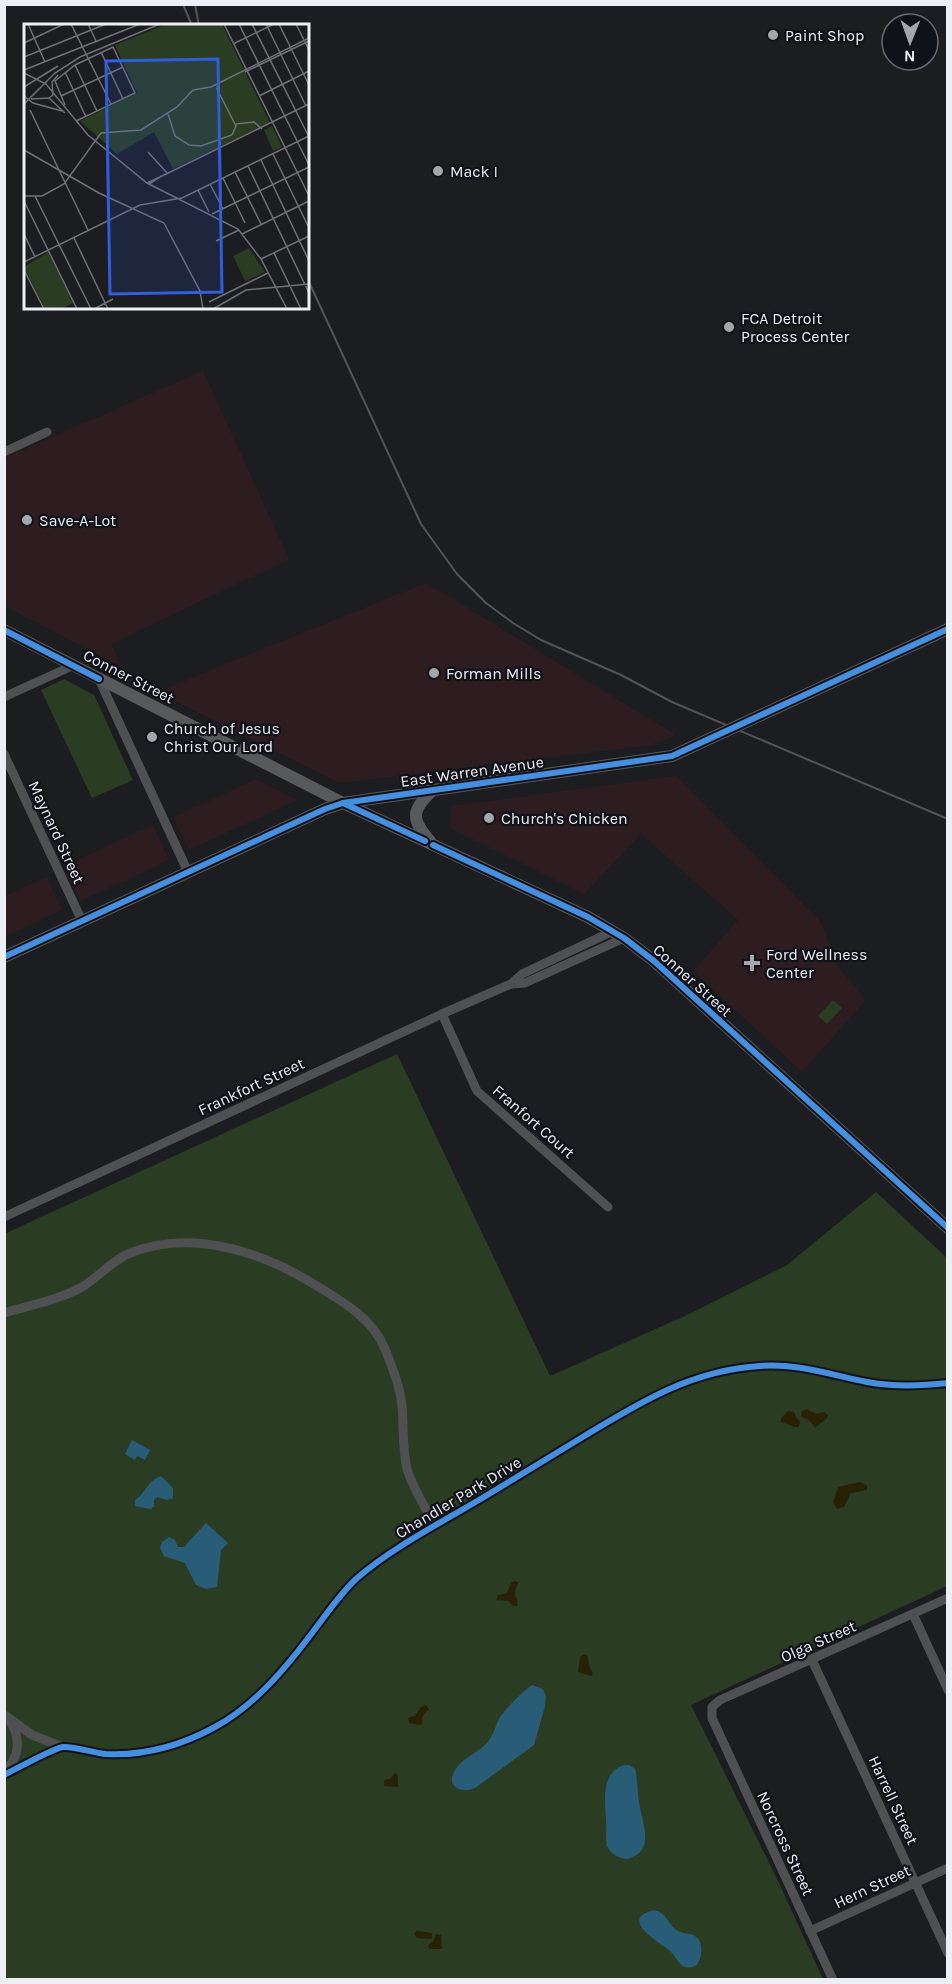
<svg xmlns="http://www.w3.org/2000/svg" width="952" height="1984" font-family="Karla,sans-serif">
<rect width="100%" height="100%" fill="#1b1d20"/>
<g fill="#2d1d20">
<polygon points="203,371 289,559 111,644 123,668 5,606 5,458"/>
<polygon points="426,583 427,583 676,735 651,745 339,783 161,694 165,689"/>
<polygon points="676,776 821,922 837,966 864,997 865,1001 802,1072 693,971 738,920 641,834 584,894 450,828 452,806"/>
<polygon points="256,779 297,800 189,850 173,818"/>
<polygon points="153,825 169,860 81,901 65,866"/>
<polygon points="47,877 62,910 5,936 5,896"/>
</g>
<g fill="#2a3d23">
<polygon points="64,679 94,695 133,780 92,798 41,690"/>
<polygon points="833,1000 842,1008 827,1024 818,1016"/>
<polygon points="397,1054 550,1376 687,1315 787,1265 876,1192 947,1258 947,1586 691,1705 779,1883 823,1979 5,1979 4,1234"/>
</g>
<g fill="#282106">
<polygon points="807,1409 816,1414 825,1412 828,1415 827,1418 815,1428 810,1421 801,1416 802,1411"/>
<polygon points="788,1411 794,1412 796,1417 800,1422 799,1427 795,1427 781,1422 781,1418"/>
<polygon points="860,1482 867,1485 867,1490 851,1493 844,1507 837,1509 833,1502 838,1487"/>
<path d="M515,1581L518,1582C518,1586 516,1588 515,1592C515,1598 519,1600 517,1606H513L508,1601L496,1600L498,1595L507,1593L511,1583Z"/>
<polygon points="584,1654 588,1656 589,1666 593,1674 591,1676 578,1672 580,1657"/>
<polygon points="426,1705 429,1709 422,1717 422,1724 419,1725 409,1723 408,1718 416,1715 420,1708"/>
<polygon points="395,1773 398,1775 398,1787 384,1786 384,1780 390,1779"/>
<polygon points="417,1931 432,1933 432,1939 417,1938 414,1934"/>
<polygon points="436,1934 441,1935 442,1948 441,1949 430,1949 428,1945 433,1942"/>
</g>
<g fill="#295c77">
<polygon points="132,1440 150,1450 145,1460 137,1456 135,1460 125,1454"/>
<path d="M161,1476L173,1488V1498L167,1500L157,1497L154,1500V1506L151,1509L135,1506V1500C145,1494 148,1480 161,1476Z"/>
<polygon points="206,1523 228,1543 221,1550 217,1587 206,1589 196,1585 185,1563 164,1556 160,1548 162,1542 169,1537 175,1540 178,1547 184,1547"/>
<path d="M532,1685L543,1689L546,1696L545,1706L534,1745L475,1788C462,1794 446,1787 454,1772C460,1759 476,1754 486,1744C493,1737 495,1727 499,1719C504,1710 524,1690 532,1685Z"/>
<path d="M623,1765H629L635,1769C638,1779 637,1791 639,1802C642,1823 657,1852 626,1859C618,1858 611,1854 607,1846C605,1839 607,1830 606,1823C606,1801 599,1776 623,1765Z"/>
<path d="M654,1910C666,1913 667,1921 675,1929C681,1934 687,1933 693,1935C704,1940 703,1956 697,1965C693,1967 688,1969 683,1966C678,1963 675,1955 670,1951C660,1942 617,1919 654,1910Z"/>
</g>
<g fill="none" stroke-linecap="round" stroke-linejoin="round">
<g stroke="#4f5052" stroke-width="9">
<polyline points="4,452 47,432"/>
<polyline points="99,679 188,872"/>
<polyline points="4,697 72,666"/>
<polyline points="4,754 82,921"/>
<polyline points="613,931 522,974 511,984 525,983 624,938"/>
<polyline points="442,1014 477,1091 608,1207"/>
<polyline points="4,1217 442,1014 511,984"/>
<path d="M4,1313C28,1306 61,1299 82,1287C99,1277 111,1261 130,1253C191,1229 259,1251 312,1283C340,1300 372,1317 385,1349C392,1367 400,1386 402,1406C404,1427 402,1449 407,1469C413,1489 426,1508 435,1526"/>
<polyline points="913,1614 948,1690"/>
<polyline points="812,1660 948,1953"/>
<polyline points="6,1716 32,1735 63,1747"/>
<path d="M4,1771C20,1759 21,1738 10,1721"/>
<path d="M4,1775C16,1769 54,1748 63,1747C73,1746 95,1753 106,1754C145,1756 182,1745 215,1727C255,1705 285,1669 312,1633C326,1615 339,1595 356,1579C391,1548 444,1521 484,1497C518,1476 552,1456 586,1435C642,1401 693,1370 760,1366C797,1363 831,1375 867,1382C893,1387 921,1386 948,1383"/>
<polyline points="810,1931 948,1868"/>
<polyline points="833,1980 712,1718 712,1707 720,1700 948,1598"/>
</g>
<g stroke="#58595b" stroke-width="12">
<polyline points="4,630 343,803 588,917 624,938 654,961 948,1228"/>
<path d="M430,841C412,820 410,811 432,791"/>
<polyline points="4,957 325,809 343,803 672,756 948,629"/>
</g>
<g stroke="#535456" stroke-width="2">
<polyline points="183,4 192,26"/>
<polyline points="195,4 199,26"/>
<polyline points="308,280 421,524 457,574 486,603 513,623 541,640 621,675 672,702 948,819"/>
</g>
<g stroke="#101219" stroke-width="10">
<g id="cycleway">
<polyline points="4,630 99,679"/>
<polyline points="343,803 425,841"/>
<polyline points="433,845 588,917 624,938 654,961 948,1228"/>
<polyline points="4,957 325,809 343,803 672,756 948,629"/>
<path d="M4,1775C16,1769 54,1748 63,1747C73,1746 95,1753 106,1754C145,1756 182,1745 215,1727C255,1705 285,1669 312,1633C326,1615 339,1595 356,1579C391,1548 444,1521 484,1497C518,1476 552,1456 586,1435C642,1401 693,1370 760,1366C797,1363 831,1375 867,1382C893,1387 921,1386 948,1383"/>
</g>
</g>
<use href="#cycleway" stroke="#468fdf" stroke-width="6"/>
</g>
<g fill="#a4a6aa" stroke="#101219" stroke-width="2">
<circle cx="773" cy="35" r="6"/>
<circle cx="438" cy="171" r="6"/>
<circle cx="729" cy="327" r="6"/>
<circle cx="27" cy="520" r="6"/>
<circle cx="434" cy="673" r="6"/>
<circle cx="152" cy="737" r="6"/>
<circle cx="489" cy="818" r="6"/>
<path d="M749 954h6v6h6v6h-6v6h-6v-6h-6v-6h6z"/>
</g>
<g text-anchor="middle" stroke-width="4.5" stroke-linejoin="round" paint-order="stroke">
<g font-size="16" fill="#eeeff4" stroke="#101219" text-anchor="start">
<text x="785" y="41">Paint Shop</text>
<text x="450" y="177">Mack I</text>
<text x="741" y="324">FCA Detroit<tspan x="741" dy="18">Process Center</tspan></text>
<text x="39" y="526">Save-A-Lot</text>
<text x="446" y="679">Forman Mills</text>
<text x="164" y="734">Church of Jesus<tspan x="164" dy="18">Christ Our Lord</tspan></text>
<text x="501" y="824">Church's Chicken</text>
<text x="766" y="960">Ford Wellness<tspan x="766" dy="18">Center</tspan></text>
</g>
<g font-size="16" fill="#eeeff4" stroke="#101219">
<text transform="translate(129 676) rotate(27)" y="6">Conner Street</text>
<text transform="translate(472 771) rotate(-8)" y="6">East Warren Avenue</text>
<text transform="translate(57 832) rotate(65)" y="6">Maynard Street</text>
<text transform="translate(693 980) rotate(42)" y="6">Conner Street</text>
<text transform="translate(251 1086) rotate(-25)" y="6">Frankfort Street</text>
<text transform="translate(534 1121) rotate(41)" y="6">Franfort Court</text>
<text transform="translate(458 1497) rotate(-31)" y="6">Chandler Park Drive</text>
<text transform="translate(818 1641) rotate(-24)" y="6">Olga Street</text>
<text transform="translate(894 1800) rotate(65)" y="6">Harrell Street</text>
<text transform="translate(786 1843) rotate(65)" y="6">Norcross Street</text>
<text transform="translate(872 1886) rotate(-25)" y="6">Hern Street</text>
</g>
</g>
<g transform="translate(24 24)">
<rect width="285" height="285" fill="#1b1d20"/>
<path d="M143,0H198L246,99L149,145L130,108L93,130L56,97L113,69L91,21ZM248,102L258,123L249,127L240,106ZM225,224L241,248L221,257L209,232ZM24,228L49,279L37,285H21L0,243Z" fill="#2a3d23"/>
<path fill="none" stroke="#6f7175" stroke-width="1.5" d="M4,0L21,38M47,0L87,80M64,0L72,17M200,0L285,172M215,0L285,141M228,0L285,113M242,0L282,82M255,0L285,61M272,0L285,26M0,19L40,0M209,20L250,0M77,28L99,75M0,33L82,0M51,41L73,87M0,46L116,0M41,48L62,93M221,48L285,17M0,49L22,60L64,111L123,159L214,205L237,235L263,285M0,63L34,42M0,72L9,79L38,87M37,72L99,43M235,72L285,47M25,74L29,71L28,58L34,51M7,75L25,74L41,89M0,80L31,49L56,33L136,0M41,81L31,57L51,41L89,23L111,69L52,97M6,86L64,206M144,90L151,112L165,121L177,122L208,111L212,102L193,65L194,60M212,100L230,98L238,105M0,126L75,169L140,199L176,267L179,285M124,128L144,150M249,130L285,204M237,136L285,237M224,142L285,269M211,148L237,200M136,153L285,80M199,154L221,199M123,159L136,153L125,160M186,160L199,185M174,166L185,188M0,172H18L40,160L77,109L117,106L153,83L169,66L187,63L285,14M11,172L67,285M0,177L53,285M188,190L285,143M0,210L11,233M218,210L285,177M50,214L84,285M192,217L215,206M250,229L277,285M237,235L285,212M0,238L116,181L158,174L285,112M0,246L20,285M185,278L244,249M70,285L89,275M189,285L222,266L285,260"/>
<path fill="#325edb" fill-opacity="0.15" stroke="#325edb" stroke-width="3" d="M194,35L198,268L86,270L82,37Z"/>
<rect width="285" height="285" fill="none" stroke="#eeeff4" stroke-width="3"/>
</g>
<rect width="952" height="1984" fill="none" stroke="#eeeff4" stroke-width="12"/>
<g transform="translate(910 42) rotate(181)"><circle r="28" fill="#101219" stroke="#696a71" stroke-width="1.5"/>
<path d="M0-4.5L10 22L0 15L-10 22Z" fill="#a4a6aa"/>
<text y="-9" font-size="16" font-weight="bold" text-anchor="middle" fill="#eeeff4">N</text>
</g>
</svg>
